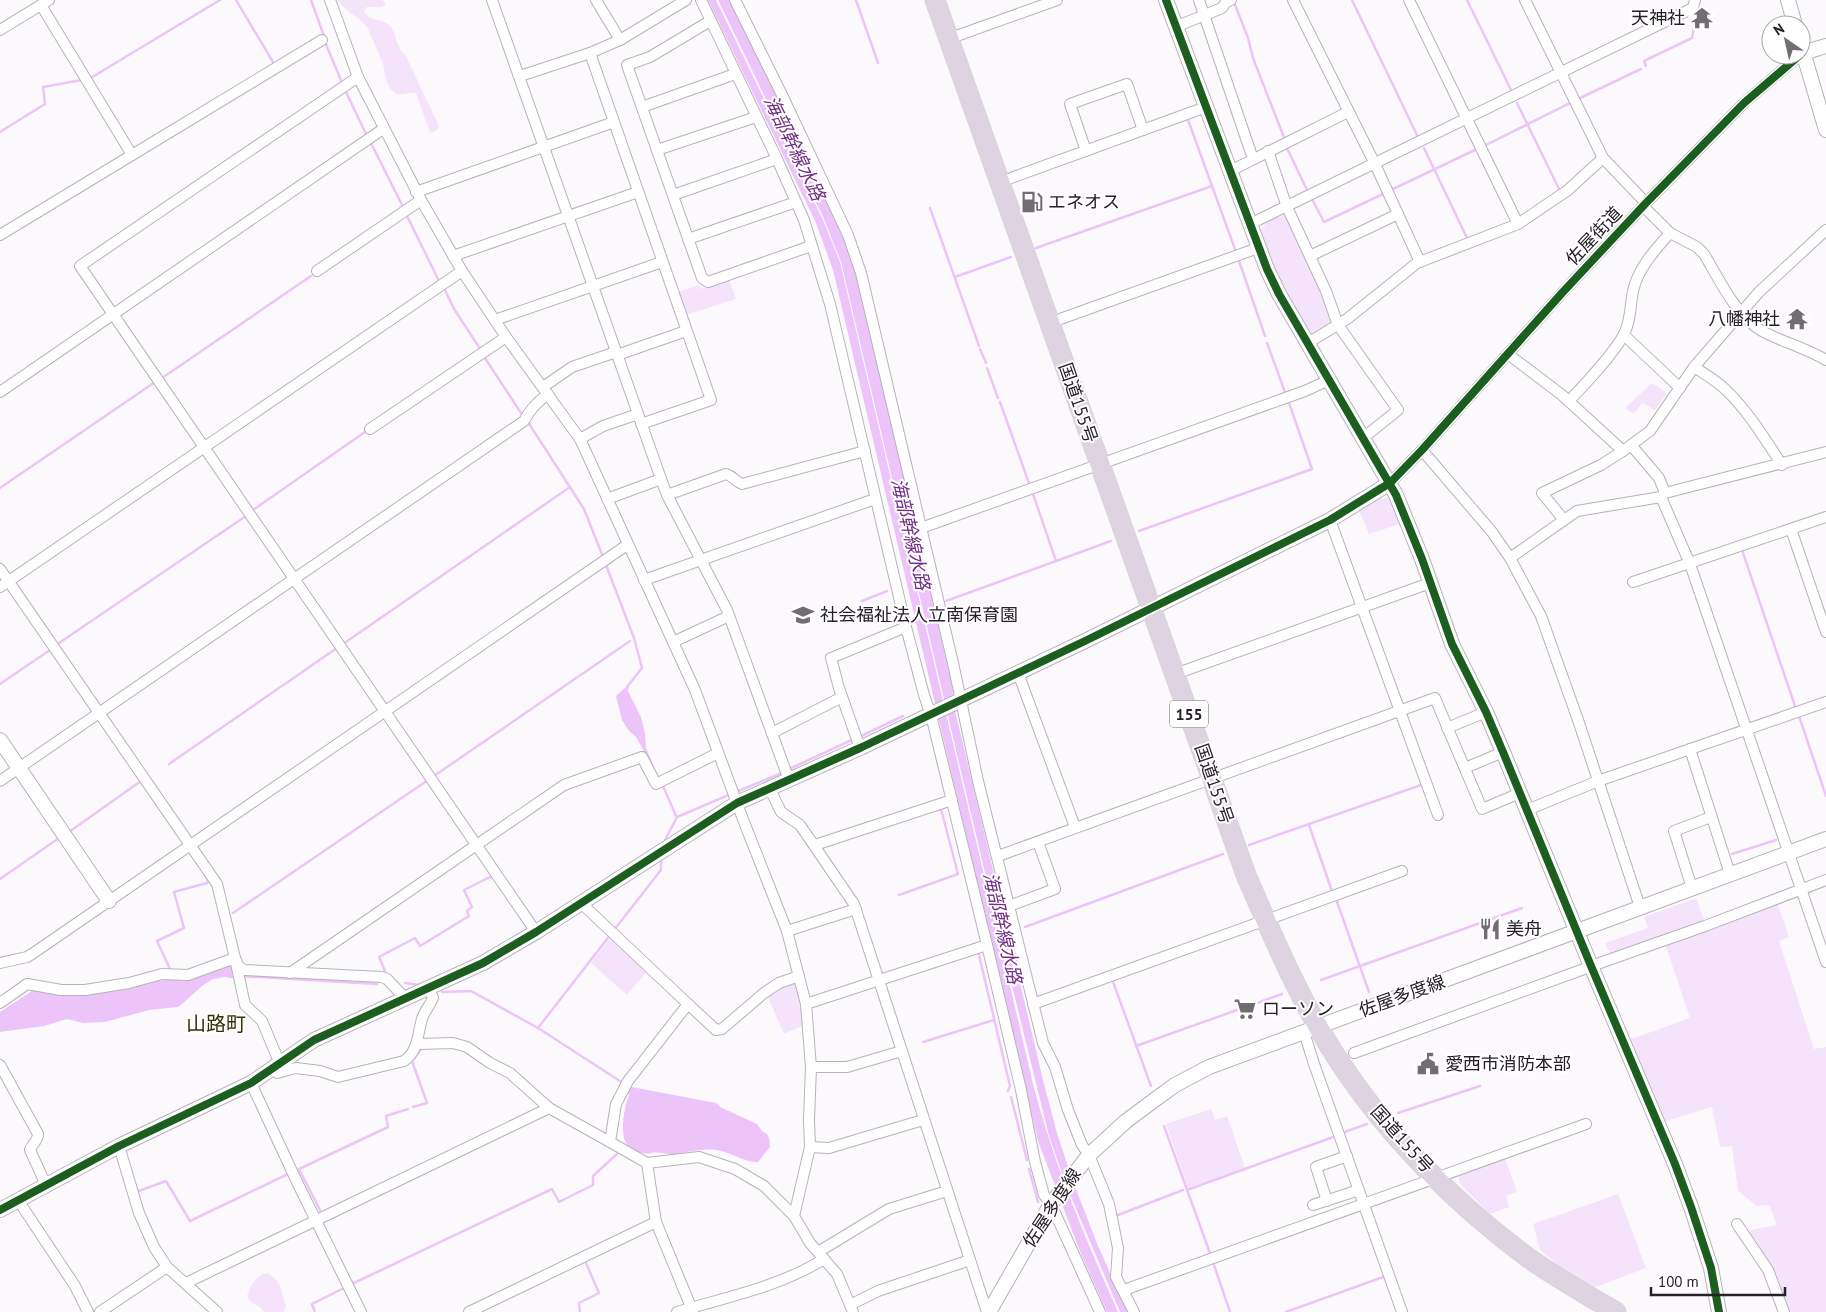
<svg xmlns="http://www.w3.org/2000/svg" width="1826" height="1312" font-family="'PT Sans','Noto Sans JP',sans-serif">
<rect width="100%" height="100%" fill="#fcf9fd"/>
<g fill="#f5e3fb">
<path d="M338,0H382L385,2V5L381,7H367L364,11C369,22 380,18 388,24C397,31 394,38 399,46C400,49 403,53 406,56L438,124L439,127L437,130L430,133L416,93C408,92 400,97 394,92C384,85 386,70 382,61C377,50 373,40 368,29C363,18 345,13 338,0Z"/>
<path d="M1284,215L1289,219L1319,287L1331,320L1332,326L1313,336C1291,303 1271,269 1261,230L1267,222Z"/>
<polygon points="729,279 736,299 686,315 678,292 699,285 701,289"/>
<polygon points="1652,383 1667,393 1655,410 1642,403 1634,414 1625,408"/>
<polygon points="1389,498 1391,501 1400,524 1369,534 1358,508 1376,499"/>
<polygon points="1696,898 1705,923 1611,955 1605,943 1648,928 1644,917"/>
<polygon points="1777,902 1789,937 1779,941 1814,1049 1826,1047 1826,1312 1786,1312 1745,1231 1777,1225 1769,1205 1757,1206 1738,1191 1732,1146 1720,1147 1712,1107 1663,1122 1631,1039 1690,1018 1665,944"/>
<polygon points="612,936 649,969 627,995 591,963"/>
<polygon points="796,980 806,1024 784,1034 767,995 779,986"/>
<polygon points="1211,1109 1215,1120 1227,1116 1245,1168 1188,1188 1166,1124"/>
<polygon points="1505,1158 1517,1192 1506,1196 1509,1207 1490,1214 1460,1184 1458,1174"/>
<polygon points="1618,1194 1646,1268 1596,1287 1573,1277 1540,1250 1533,1224"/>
<path d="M267,1273C284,1282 280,1291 286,1306L283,1312H264C260,1304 252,1306 247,1296C250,1286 256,1275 267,1273Z"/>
</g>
<g fill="#edc4f9">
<path d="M708,0H716L823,220L840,262L1034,1088C1055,1167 1085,1238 1118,1312H1107L1081,1254L1038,1141L833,270L816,223Z"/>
<polygon points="718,0 731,0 834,213 844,236 858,281 953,689 954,706 1044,1084 1057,1133 1071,1176 1098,1246 1128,1312 1120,1312 1066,1185 1049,1136 1001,941 841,262 824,219"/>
<polygon points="627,686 629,686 628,691 641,717 645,733 646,748 658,775 636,737 629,731 622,720 616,696"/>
<polygon points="231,965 236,979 225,977 213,979 202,986 182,1004 178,1007 149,1010 105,1022 83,1023 67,1019 44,1026 0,1032 0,1012 32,991 105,992 125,989 158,981 178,979"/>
<path d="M630,1085L632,1087L716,1103L720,1107L757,1124L762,1131L767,1134L769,1138L770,1147L758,1162C744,1162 734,1154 721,1151C705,1147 690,1152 675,1154C666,1155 656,1150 649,1154C643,1153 634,1152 630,1148C618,1139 624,1107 629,1095L626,1089Z"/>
</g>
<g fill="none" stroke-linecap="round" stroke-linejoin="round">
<g stroke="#edc4f9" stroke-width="2.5">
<polyline points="236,0 273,62"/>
<polyline points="311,0 324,36"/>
<polyline points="856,0 878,63"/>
<polyline points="1352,0 1418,137"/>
<polyline points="1467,0 1512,92"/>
<polyline points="1234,2 1248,38 1253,58 1285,140"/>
<polyline points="325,42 343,85"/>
<polyline points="1646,66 1644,61 1692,38 1697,9"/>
<polyline points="89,79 220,0"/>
<polyline points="345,90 367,136"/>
<polyline points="1578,99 1641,69"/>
<polyline points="1517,103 1560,191"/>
<polyline points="1187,117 1236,252"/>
<polyline points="0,132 45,104 43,87 82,80"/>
<polyline points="370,141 403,207"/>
<polyline points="1286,146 1307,190"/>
<polyline points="1484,146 1572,102"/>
<polyline points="1424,148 1467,238"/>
<polyline points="1393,189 1477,149"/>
<polyline points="1312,199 1324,222 1385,193"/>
<polyline points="930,208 979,346"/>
<polyline points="406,214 439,281"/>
<polyline points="1036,248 1212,186"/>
<polyline points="1238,258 1265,336"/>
<polyline points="955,277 1011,257"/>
<polyline points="444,288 454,309 481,350"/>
<polyline points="1267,343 1286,395"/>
<polyline points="980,349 986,363"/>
<polyline points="485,358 521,413"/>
<polyline points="987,368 998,398"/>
<polyline points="162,378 311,276"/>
<polyline points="1000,402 1030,486"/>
<polyline points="528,422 584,509 603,557"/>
<polyline points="0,488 155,382"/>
<polyline points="1032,491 1056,561"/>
<polyline points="253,510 365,432"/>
<polyline points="1139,531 1312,469 1288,400"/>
<polyline points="1742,550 1796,709"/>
<polyline points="606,565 634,638 642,668 627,687"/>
<polyline points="862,601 887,591"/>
<polyline points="946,601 1111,541"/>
<polyline points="59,643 246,516"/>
<polyline points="343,644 570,487"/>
<polyline points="0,684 50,650"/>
<polyline points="85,701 92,711"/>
<polyline points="1799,716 1826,796"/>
<polyline points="859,737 903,716"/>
<polyline points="169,764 337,648"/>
<polyline points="789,769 854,739"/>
<polyline points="434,776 630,641"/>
<polyline points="663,786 676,816"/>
<polyline points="736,792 784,772"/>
<polyline points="1309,825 1333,894"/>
<polyline points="69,832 141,781"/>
<polyline points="663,844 677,817 731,794"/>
<polyline points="1249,845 1424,784"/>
<polyline points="1732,854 1776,840"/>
<polyline points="0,879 59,838"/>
<polyline points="899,895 958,874 941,809 938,810"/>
<polyline points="1336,899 1369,992"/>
<polyline points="233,913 428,780"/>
<polyline points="1025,927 1223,854"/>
<polyline points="614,930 661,870 661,858"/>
<polyline points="979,955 1010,1086 1008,1091"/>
<polyline points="170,969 157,941 184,928 174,892 207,883 208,880 203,872"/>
<polyline points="385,971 379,957 415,938 420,946 469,916 467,911 472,907 464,890 492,876"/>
<polyline points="241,976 377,984"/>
<polyline points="1112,979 1151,1086"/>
<polyline points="1321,980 1522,908"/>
<polyline points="405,983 420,985"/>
<polyline points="442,992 471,991 538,1028 623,1083"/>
<polyline points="538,1028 611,934"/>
<polyline points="923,1042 994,1020"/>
<polyline points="1136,1046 1282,994"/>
<polyline points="1011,1097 1027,1160"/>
<polyline points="413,1107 427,1103 412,1061 422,1048"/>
<polyline points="1398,1113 1480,1086"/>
<polyline points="1164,1126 1211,1256"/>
<polyline points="1342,1133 1367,1124"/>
<polyline points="1029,1169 1038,1202"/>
<polyline points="1187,1190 1336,1136"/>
<polyline points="136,1192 166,1181 190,1221 288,1174"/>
<polyline points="321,1212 299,1169 388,1127 386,1116 408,1109"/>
<polyline points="1118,1215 1183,1190"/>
<polyline points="1213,1262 1230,1312"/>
<polyline points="354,1283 552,1189 559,1202 593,1185 593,1176 617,1154"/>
<polyline points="315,1312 312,1304 346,1287"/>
<polyline points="580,1312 579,1303 599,1293 586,1263"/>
<polyline points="1286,1312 1386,1276"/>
</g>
<g stroke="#b7b3b9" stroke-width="12">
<g id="street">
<polyline points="330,0 358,77 421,200 462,271 506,337 580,439 695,690 744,822 787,931 806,1004 811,1067 809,1120 810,1147 794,1216"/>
<polyline points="492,0 661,479 667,495 727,610 789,780"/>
<polyline points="596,0 620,40"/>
<polyline points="701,0 777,159 804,220 830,304 906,627 924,695 931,715 987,945 1021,1090 1035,1162 1044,1195 1051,1204 1100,1312"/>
<polyline points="735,0 783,97 848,235 861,273 953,663 978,781 1043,1043 1055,1067 1068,1110 1082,1145 1089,1155 1109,1204 1118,1248 1116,1277 1134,1312"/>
<polyline points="1199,0 1253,159"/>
<polyline points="1293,0 1375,164 1420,262"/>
<polyline points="1409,0 1518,224"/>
<polyline points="1525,0 1603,158 1646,203"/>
<polyline points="710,21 650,57 627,65 702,278 708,282 811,246"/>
<polyline points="1175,27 1222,8 1226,2 1231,0"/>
<polyline points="0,30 49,0"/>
<polyline points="948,39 1057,0"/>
<polyline points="590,53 711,400 641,424"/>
<polyline points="520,76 590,53 620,40 686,0"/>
<polyline points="358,77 80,266 536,932"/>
<polyline points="642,107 735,74"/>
<polyline points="657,150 756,117"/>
<polyline points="1086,151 1070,104 1127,84 1143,130"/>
<polyline points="1268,151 1287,207 1326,291 1338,325 1398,410 1363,438"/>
<polyline points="132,155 322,40"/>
<polyline points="1230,171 1348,112"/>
<polyline points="1000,182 1206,107"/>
<polyline points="416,192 614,122"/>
<polyline points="673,195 777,159"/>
<path d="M1643,206L1670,233L1697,247L1704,254C1719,279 1736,316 1762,331C1782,342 1806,348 1826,360"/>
<polyline points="1250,224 1693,8 1695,0"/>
<polyline points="0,235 132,155 41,5"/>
<polyline points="688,239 796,202"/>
<polyline points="453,256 638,192"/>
<polyline points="1310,256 1398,214"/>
<polyline points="317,271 421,200"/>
<polyline points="495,320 662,262"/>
<polyline points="1049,323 1258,248"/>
<polyline points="1624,335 1680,388"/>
<polyline points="1308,343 1347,319 1417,263 1518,224 1568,190 1603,158"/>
<polyline points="1508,354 1562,395 1623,451 1650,431 1694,367 1759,292 1826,230"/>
<polyline points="617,355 686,331"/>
<path d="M1694,367C1705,374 1717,381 1726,390C1748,411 1765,439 1782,465"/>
<polyline points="543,387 572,367 616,352"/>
<polyline points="0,392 383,129"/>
<path d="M1569,401C1586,383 1611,357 1623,336C1631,322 1630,306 1633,291C1638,268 1655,250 1670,233"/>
<polyline points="370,429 506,337"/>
<polyline points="580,439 603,426 638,414"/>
<polyline points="1631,445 1659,478 1665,493"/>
<polyline points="1422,450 1492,532 1510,558 1541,616 1578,720 1640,907"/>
<polyline points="1390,483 1422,450 1562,293 1646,203 1744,103 1800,55"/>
<path d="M667,495L726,474C733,476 735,481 742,484L865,451"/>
<polyline points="1661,497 1690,564 1826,962"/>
<polyline points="607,499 661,479"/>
<polyline points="1330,520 1438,815"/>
<polyline points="1564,520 1542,493 1601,465 1623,451"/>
<polyline points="921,528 1305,391 1329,380"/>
<polyline points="1791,529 1826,632"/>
<polyline points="1510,558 1577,511 1661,497 1665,493 1826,452"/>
<polyline points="0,569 217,884 235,958 239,967 245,970 382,977 387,979 406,999"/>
<polyline points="644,580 875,499"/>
<polyline points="1633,582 1826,517"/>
<polyline points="0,587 462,271"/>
<polyline points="673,642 729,616"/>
<polyline points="1018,673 1075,827"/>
<polyline points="1175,674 1430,583"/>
<polyline points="1447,728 1486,712"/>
<polyline points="772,733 842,697"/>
<polyline points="860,748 839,688 831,658 906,627"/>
<polyline points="1690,749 1730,874"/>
<polyline points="1465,768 1503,752"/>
<path d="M0,781L524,421C530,409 537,402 548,394"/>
<polyline points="770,789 781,812 800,825 854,904 987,1312"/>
<polyline points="1527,810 1598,781 1826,702"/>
<polyline points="815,845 952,800"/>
<polyline points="998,856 1435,698 1482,809 1520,793"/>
<polyline points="1692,888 1674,831 1711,817"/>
<polyline points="581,903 688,1004 628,1081 616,1104 610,1142 647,1163 699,1157 735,1169 764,1186 794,1216 810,1243 837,1274 853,1312"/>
<polyline points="1009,906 1055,889 1038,842"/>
<polyline points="787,931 856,909"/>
<polyline points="0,963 27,957 32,954 627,545"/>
<polyline points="236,963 245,1005 262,1021 280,1064"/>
<polyline points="1597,964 1705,926 1826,880"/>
<polyline points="290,973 564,785 642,757 656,784 718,753"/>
<polyline points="0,1003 27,984 61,990 85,990 129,983 162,974 188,975 235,958"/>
<polyline points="688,1004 716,1030 722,1029 764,993 779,983 799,976"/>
<polyline points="806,1004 987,945"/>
<polyline points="1033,1004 1402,871"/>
<polyline points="1304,1032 1314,1064 1402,1312"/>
<polyline points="418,1044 453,1043 467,1047 490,1063 510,1073 549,1108 610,1142"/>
<polyline points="1354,1053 1584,969"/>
<path d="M0,1065L38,1134C38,1141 32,1144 30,1150L46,1185"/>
<polyline points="811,1067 847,1067 902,1051"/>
<path d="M274,1068L277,1073L296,1068L320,1071L338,1077L404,1061C419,1050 417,1035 422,1019C424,1012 430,1005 433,998L429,989"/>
<polyline points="251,1083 297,1182 361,1312"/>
<polyline points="119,1146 139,1213 154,1247 167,1267 217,1312"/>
<polyline points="810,1147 829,1148 923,1120"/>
<polyline points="647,1163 656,1222 693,1312"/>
<polyline points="18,1200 75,1286 88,1312"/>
<polyline points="1327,1201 1316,1167 1347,1156"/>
<polyline points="1313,1205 1359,1190"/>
<polyline points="1737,1224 1768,1270 1784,1312"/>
<polyline points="818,1252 889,1209 947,1191"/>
<polyline points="186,1283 549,1108"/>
<polyline points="1124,1290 1586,1124"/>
<polyline points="850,1305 878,1291 970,1260"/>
<polyline points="100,1312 167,1267"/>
<polyline points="469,1312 656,1222"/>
<path d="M677,1312C727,1297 779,1287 824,1259"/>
</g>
</g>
<g stroke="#b7b3b9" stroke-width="16">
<g id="secondary">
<polyline points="1166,0 1267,269 1279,294 1396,495 1422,559 1452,644 1486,712 1503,752 1591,966 1675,1164 1691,1207 1711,1268 1719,1312"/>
<polyline points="1788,0 1795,25"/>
<polyline points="1801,45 1826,130"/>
<polyline points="1803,53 1826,46"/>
<polyline points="0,740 109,901"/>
<polyline points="0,1210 119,1146 251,1083 314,1040 483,963 536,932 737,803 860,748 1085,641 1330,520 1390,483"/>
<polyline points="989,1312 1051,1204 1089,1155 1125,1122 1153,1101 1175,1085 1209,1067 1826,839"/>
</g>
</g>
<g stroke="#d7d4d8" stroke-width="21">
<path id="highway" d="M935,0L1246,875C1273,937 1300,1001 1337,1058C1387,1135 1455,1204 1530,1259C1557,1278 1587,1295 1616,1312"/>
</g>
<use href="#street" stroke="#fffeff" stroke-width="10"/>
<use href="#secondary" stroke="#fffeff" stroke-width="14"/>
<use href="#highway" stroke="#ded4e1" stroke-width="19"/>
<g stroke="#fff" stroke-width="11">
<g id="cycleway">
<polyline points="1166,0 1267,269 1279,294 1396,495 1422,559 1452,644 1486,712 1503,752 1591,966 1675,1164 1691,1207 1711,1268 1719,1312"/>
<polyline points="0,1210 119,1146 251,1083 314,1040 483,963 536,932 737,803 860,748 1085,641 1330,520 1380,489 1390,483 1422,450 1562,293 1646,203 1744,103 1800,55"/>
</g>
</g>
<use href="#cycleway" stroke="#1b5e20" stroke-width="8"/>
</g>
<defs>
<g id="temple-bare" transform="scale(1.725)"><path d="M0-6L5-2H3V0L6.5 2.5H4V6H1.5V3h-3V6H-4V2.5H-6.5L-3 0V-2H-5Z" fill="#726c73" stroke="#fff" stroke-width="2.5" paint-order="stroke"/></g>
<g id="fuel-bare" transform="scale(1.725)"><path d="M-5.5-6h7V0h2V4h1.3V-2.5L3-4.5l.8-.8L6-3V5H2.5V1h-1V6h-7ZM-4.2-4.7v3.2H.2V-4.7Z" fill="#726c73" stroke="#fff" stroke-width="2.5" paint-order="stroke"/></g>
<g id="school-bare" transform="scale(1.725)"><path d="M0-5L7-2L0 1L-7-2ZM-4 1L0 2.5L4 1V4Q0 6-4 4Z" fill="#726c73" stroke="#fff" stroke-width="2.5" paint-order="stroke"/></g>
<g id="restaurant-bare" transform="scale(1.725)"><path d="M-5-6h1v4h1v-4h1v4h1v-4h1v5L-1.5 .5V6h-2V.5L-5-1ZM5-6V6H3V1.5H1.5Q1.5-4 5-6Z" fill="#726c73" stroke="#fff" stroke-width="2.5" paint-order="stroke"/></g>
<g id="supermarket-bare" transform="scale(1.725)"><path d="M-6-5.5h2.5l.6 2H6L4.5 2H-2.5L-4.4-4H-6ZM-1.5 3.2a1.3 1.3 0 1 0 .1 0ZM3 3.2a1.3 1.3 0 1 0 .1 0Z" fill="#726c73" stroke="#fff" stroke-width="2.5" paint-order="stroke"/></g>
<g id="civic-bare" transform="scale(1.725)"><path d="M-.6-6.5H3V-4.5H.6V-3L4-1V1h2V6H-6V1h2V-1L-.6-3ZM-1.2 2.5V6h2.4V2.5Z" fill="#726c73" stroke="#fff" stroke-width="2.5" paint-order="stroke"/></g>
</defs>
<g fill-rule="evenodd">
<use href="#temple-bare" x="1702" y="18"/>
<use href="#fuel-bare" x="1032" y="202"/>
<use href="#temple-bare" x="1797" y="319"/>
<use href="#school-bare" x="803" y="615"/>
<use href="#restaurant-bare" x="1490" y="929"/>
<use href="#supermarket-bare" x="1245" y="1009"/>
<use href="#civic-bare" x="1428" y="1064"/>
</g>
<g text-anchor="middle" stroke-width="4" stroke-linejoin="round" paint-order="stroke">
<rect fill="#fff" stroke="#686369" stroke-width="1" x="1170" y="700.5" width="38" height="27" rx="4"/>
<g font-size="16" font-weight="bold" fill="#272029">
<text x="1189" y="720">155</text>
</g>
<g font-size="18" fill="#272029" stroke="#fff" text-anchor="start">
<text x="1685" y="24" text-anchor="end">天神社</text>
<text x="1048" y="208">エネオス</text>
<text x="1780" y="325" text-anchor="end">八幡神社</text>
<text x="820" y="621">社会福祉法人立南保育園</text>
<text x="1506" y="935">美舟</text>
<text x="1262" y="1015">ローソン</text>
<text x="1445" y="1070">愛西市消防本部</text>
</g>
<g font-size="18" fill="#272029" stroke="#fff">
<text transform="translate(1594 236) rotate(-47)" y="6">佐屋街道</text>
<text transform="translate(1078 403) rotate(71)" y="6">国道155号</text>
<text transform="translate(1214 784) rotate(71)" y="6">国道155号</text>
<text transform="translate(1402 996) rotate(-20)" y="6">佐屋多度線</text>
<text transform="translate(1402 1139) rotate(48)" y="6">国道155号</text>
<text transform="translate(1052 1208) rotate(-57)" y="6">佐屋多度線</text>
</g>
<g font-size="19" font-style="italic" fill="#722f83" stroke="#fff">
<text transform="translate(795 148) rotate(64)" y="7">海部幹線水路</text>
<text transform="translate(911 534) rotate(77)" y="7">海部幹線水路</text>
<text transform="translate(1003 928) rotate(77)" y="7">海部幹線水路</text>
</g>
<g font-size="20" fill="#323207" stroke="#fff">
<text x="216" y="1031">山路町</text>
</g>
</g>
<g transform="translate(1786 40) rotate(326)"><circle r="24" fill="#ffffff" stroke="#a9a6a9"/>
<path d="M0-4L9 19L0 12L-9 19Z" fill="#726c73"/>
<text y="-8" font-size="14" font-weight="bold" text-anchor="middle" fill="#272029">N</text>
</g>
<path d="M1651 1287v8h134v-8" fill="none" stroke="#272029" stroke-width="2.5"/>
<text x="1658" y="1287" font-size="15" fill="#272029" stroke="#ffffff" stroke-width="4" paint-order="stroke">100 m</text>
</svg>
